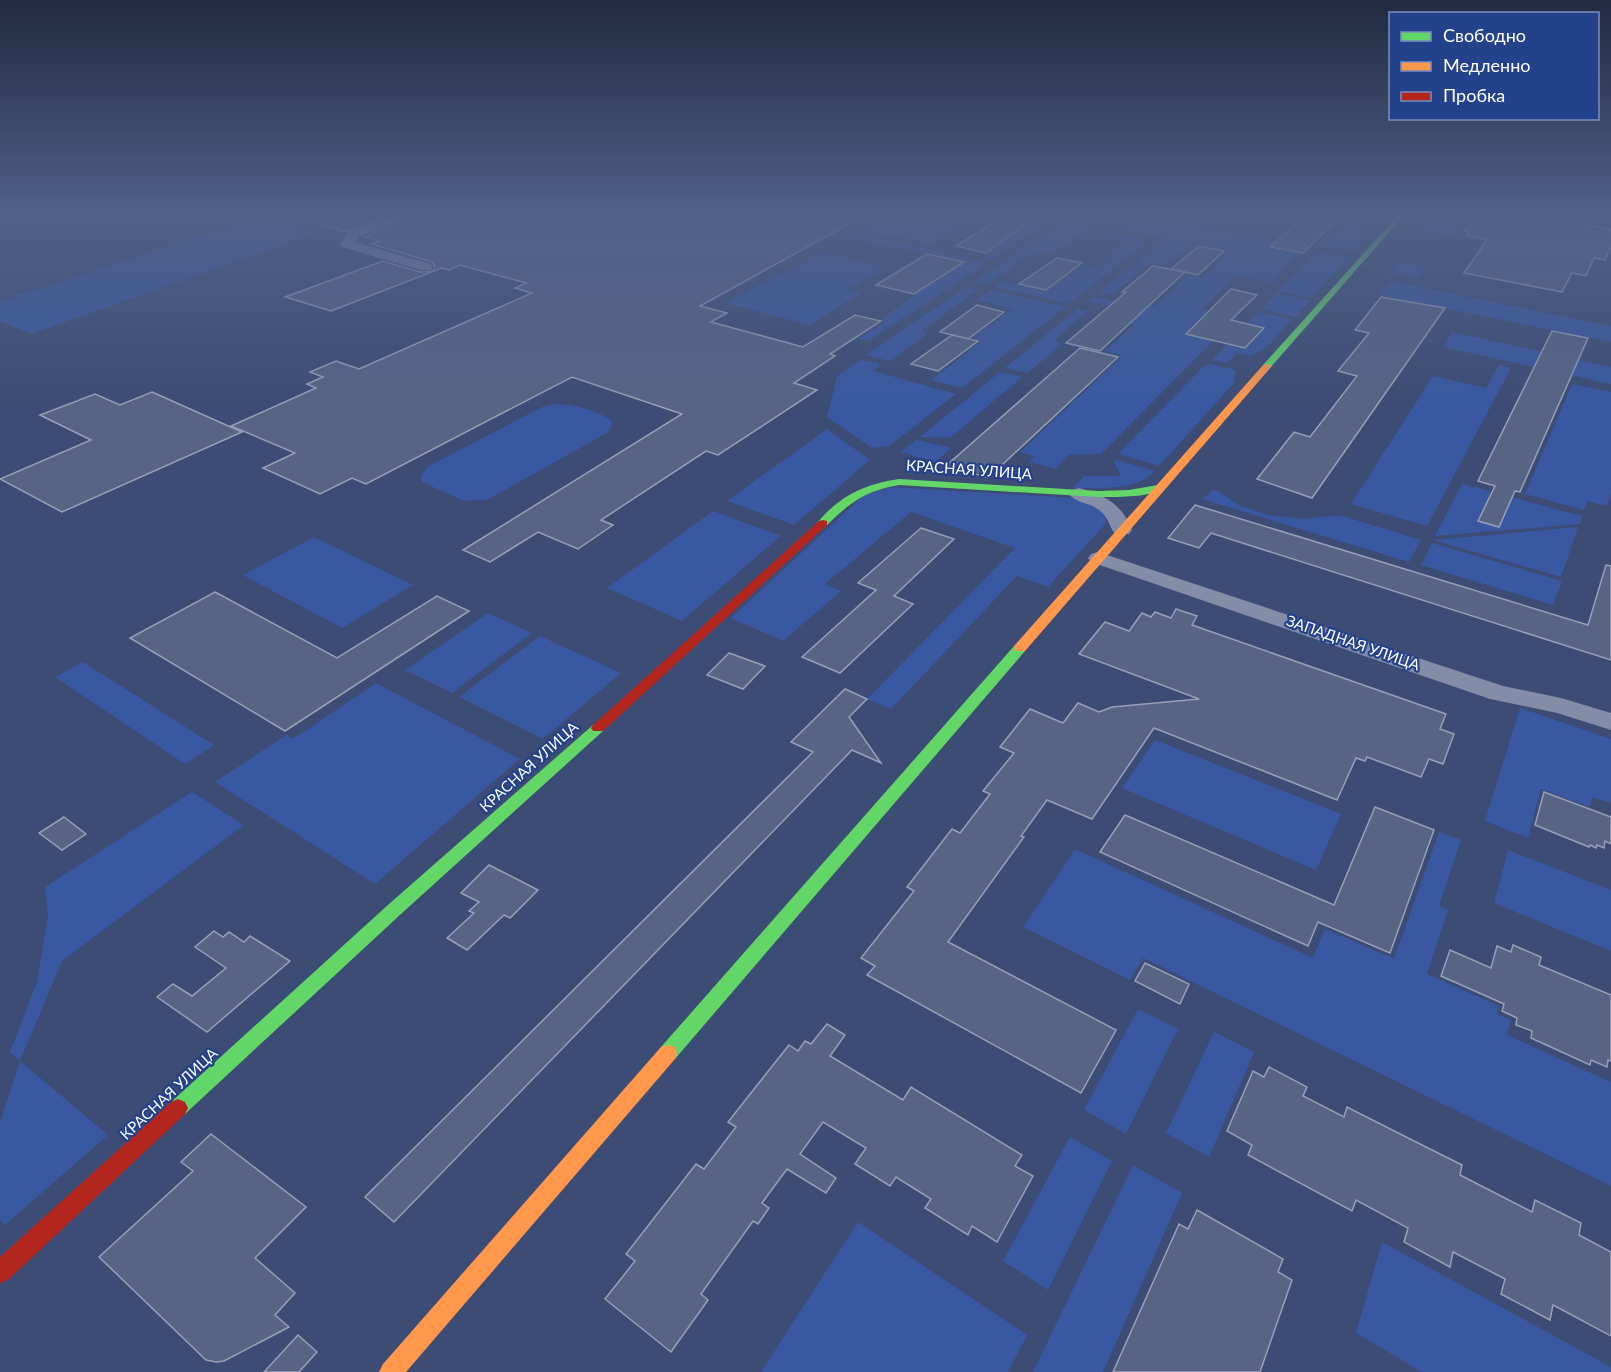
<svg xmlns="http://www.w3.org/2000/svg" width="1611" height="1372" font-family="Lato,sans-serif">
<rect width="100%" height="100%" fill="#3c4c74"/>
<g fill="#3958a1">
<polygon points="895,213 912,213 946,220 951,217 969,221 930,244 863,230"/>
<polygon points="1029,213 1063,213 992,259 984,257 1039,215"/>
<polygon points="1076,213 1110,213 1053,253 1033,253 988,284 975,281"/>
<polygon points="1115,213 1128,213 1295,245 1289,251 1300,254 1271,283 1237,275 1201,309 1237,317 1101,454 1069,455 1055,469 1029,462 1035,456 1020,452 1122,356 1105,351 1134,325 1122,321 1132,312 1088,301 1094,297 1155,306 1189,275 1202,278 1230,251 1193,243 1166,266 1150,263 1111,295 1099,292 1166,238 1098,224"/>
<polygon points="1355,213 1371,216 1360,228 1363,242 1354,251 1323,246"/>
<polygon points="1550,213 1591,213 1585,224 1547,217"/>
<polygon points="250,220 274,220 319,232 31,334 0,321 0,301"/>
<polygon points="1454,220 1464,221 1453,236 1420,230 1423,226"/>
<polygon points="1102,232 1148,241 1069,304 995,287 1003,281 1047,291 1083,265 1096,267 1128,242 1097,236"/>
<polygon points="855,234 987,263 868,341 858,339 884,322 880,320 915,295 903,292 925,278 938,280 958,267 926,259 932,255 848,238"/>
<polygon points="1318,251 1349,257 1311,298 1278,291"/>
<polygon points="822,252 886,267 849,289 862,293 809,325 726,303"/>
<polygon points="1399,262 1426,267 1418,278 1390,272"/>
<polygon points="1390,281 1611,326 1611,342 1379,295"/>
<polygon points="966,287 979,290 922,330 926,335 890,361 866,355"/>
<polygon points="991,290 1065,307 962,388 931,380 982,341 972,338 1012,309 977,300"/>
<polygon points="1276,293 1310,301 1295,317 1261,309"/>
<polygon points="1078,309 1088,311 1055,339 1061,345 1027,373 1005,368"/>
<polygon points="1258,312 1292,319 1267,347 1251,356 1237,353 1227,363 1212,360"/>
<polygon points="1452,332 1611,367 1611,384 1443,347"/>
<polygon points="860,360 879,363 880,366 873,371 956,394 889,446 872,448 827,417 837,376"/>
<polygon points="1210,364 1236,370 1234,383 1159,466 1118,454 1205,365"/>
<polygon points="1499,365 1511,368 1427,526 1351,504 1433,376 1486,388"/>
<polygon points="1000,372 1022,377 950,438 920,437"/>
<polygon points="1572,384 1611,392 1611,493 1607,506 1587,501 1584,510 1525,494"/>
<path d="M556,404C569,403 604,412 612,422V426L607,433L487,500L464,501L422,482L421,476L427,467L542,407Z"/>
<polygon points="827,429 870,460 794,525 727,501"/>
<polygon points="916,440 951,448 935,462 901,452"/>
<path d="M1117,460L1155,471C1136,492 1099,487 1073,488L1084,476H1121L1114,462Z"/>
<polygon points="1462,484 1582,516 1580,524 1435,536"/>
<polygon points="889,487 1075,498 1095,505 1106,517 1106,523 1048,587 1017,576 891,709 867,699 1015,548 911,512 825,584 841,591 783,641 731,618 863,496"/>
<polygon points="1214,489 1241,506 1269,515 1302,519 1339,515 1421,540 1409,562 1202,499"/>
<polygon points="713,511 781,536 682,621 607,588"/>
<polygon points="1578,527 1561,577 1433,540"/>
<polygon points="314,537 413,585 342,628 243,575"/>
<polygon points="1432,543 1562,581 1553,605 1421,565"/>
<polygon points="488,613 532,633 452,693 405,670"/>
<polygon points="540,636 621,673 543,739 459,697"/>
<polygon points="83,662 214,745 185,764 55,677"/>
<polygon points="376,683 520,759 375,884 215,782 286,735 293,739"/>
<polygon points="1520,708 1611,739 1611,803 1592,797 1590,807 1541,789 1528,838 1485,821"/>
<polygon points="1155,740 1341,814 1316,870 1122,788"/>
<polygon points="192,792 244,825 62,961 20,1061 108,1135 5,1225 0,1220 0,1123 20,1061 10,1052 37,982 48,917 45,887"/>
<polygon points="1439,832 1461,840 1439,906 1448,910 1427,974 1499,1006 1497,1014 1511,1020 1507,1035 1611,1082 1611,1186 1143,958 1130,980 1023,927 1075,849 1313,958 1325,929 1394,959"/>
<polygon points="1508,850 1611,890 1611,951 1494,903"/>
<polygon points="1138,1009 1178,1029 1126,1134 1084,1110"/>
<polygon points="1214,1032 1254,1052 1209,1157 1166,1133"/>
<polygon points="1070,1137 1112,1161 1048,1290 1003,1261"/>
<polygon points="1133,1165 1182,1193 1103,1372 1033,1372"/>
<polygon points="858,1222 1027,1335 1008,1372 761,1372"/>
<polygon points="1382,1242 1611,1367 1611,1372 1422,1372 1356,1333"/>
</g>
<g fill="#576484" stroke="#97a0b7" stroke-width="1.5">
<polygon points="301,213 395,213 346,232 300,219"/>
<polygon points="420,213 533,213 565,220 566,213 869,213 700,306 727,313 711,322 803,347 855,315 881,321 830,354 835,356 794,383 817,390 718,455 706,451 601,520 613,525 578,549 538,532 490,562 463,550 682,414 572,377 366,484 352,478 320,494 263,468 295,453 231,426 316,388 307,384 323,377 310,372 336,361 359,369 532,293 515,288 526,283 460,265 449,270 442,268 331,311 285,297 383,261 420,272 433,271 435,266 432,262 371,244 380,241 365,237"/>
<polygon points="1010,213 1036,213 1038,216 986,253 956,246"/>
<polygon points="1306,213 1344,213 1303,253 1271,247"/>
<polygon points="1477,213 1517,213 1611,229 1611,247 1605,260 1594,258 1586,276 1572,273 1562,292 1464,273 1487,240 1467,235 1470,232 1464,231"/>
<polygon points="1199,246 1224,251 1198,275 1171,269"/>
<polygon points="927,254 964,262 914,294 876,285"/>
<polygon points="1057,258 1082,263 1046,290 1019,284"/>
<polygon points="1153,266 1185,272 1100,351 1066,343 1126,292 1122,292"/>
<polygon points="1231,289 1257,295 1231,320 1264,328 1245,348 1186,334"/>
<polygon points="1381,297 1445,308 1312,498 1257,479 1294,432 1310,437 1357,376 1338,371 1369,333 1355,330"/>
<polygon points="977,305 1004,312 968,339 940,332"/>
<polygon points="1552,331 1588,338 1520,492 1515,491 1499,527 1478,521 1495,486 1478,481"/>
<polygon points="952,335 978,341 938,371 911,364"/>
<polygon points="1080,348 1118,357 988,478 947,465"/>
<polygon points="152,392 242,432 62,512 0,479 91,440 40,415 95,394 120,405"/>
<polygon points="1195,505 1588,625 1606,565 1611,566 1611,660 1211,533 1199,548 1168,538"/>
<polygon points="921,528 954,539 894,596 913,604 840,673 802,657 876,590 858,583"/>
<polygon points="215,592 337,658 437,596 469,611 285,731 130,638"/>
<polygon points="1176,609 1197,616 1192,625 1446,714 1440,729 1454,734 1443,764 1429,759 1421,777 1367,757 1365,761 1356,758 1337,800 1154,728 1092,819 1047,800 1021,836 1024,837 948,942 1116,1030 1081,1093 867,975 875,966 861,958 914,891 907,887 952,829 960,833 990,794 983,791 1014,753 1000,747 1030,709 1063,723 1078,703 1099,712 1112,707 1199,699 1079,654 1105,622 1129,631 1142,613 1151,617 1155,612 1171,618"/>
<polygon points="729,653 765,666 743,689 707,675"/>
<polygon points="845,689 867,699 849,717 881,763 852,750 394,1222 365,1197 813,752 791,742"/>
<polygon points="1544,792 1611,817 1611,844 1605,841 1604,848 1597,845 1596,848 1590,845 1589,847 1535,825"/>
<polygon points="1375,807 1434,830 1390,953 1318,922 1308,946 1100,852 1125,815 1334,905"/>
<polygon points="64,817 86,834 62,850 39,833"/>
<polygon points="489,865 538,890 510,918 504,915 467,950 447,938 474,913 469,911 479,902 461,893"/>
<polygon points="214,931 223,937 229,932 244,942 250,936 290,961 207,1032 157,997 173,984 192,996 226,968 195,947"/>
<polygon points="1513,945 1541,957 1539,965 1611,995 1611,1061 1608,1060 1607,1067 1591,1060 1590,1065 1531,1038 1532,1031 1516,1025 1517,1018 1502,1011 1504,1004 1441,976 1450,950 1491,968 1497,946 1511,952"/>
<polygon points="1145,963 1189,984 1180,1004 1135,981"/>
<polygon points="827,1024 845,1035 830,1056 903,1100 911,1087 1022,1155 1015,1166 1033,1176 997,1242 972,1226 968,1235 925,1208 931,1199 896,1177 890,1186 855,1164 866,1148 823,1122 800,1154 836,1178 826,1193 787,1169 762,1203 769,1208 758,1224 753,1221 701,1294 708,1300 671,1352 605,1299 635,1261 626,1254 696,1164 704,1169 736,1127 728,1122 789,1045 798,1051 805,1041 811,1044"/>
<polygon points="1269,1067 1307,1087 1303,1096 1344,1117 1347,1107 1420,1144 1462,1165 1460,1175 1532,1212 1535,1200 1581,1223 1579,1235 1611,1252 1611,1336 1553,1305 1550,1320 1501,1294 1505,1279 1453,1252 1450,1267 1404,1242 1408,1228 1356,1200 1352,1211 1248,1155 1252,1145 1227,1131 1253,1071 1264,1077"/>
<polygon points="211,1134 306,1207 255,1258 295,1293 275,1315 289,1327 224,1361 216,1362 206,1360 99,1257 193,1171 181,1162"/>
<polygon points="1197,1210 1283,1259 1278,1272 1292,1280 1260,1372 1113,1372 1179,1224 1188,1229"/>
<polygon points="298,1335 317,1352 299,1372 264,1372"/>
</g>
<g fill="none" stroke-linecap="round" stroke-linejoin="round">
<g fill="#838da8" fill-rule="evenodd">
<polygon points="401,213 418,213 359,237 355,242 431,264 433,267 431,270 421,270 342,247 340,244 349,231"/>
<path d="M1079,488C1105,495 1122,504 1132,530L1129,534H1115C1109,526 1108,516 1099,510C1091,503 1075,503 1069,494L1072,490Z"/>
<polygon points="1098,552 1503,686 1561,698 1611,713 1611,730 1557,713 1490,699 1091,562 1088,558 1091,554"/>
</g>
<g fill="#63d668" fill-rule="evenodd">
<polygon points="1400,213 1406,213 1270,368 1264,368 1264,364"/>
<path d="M899,479L1098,491L1129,490L1158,485L1163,488C1150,498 1115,497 1098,497L899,485C865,491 851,502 827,525H819L817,523C839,496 865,484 899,479Z"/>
<polygon points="1020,644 1025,645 1026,648 1025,651 675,1059 668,1061 661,1059 659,1053 661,1047 1015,645"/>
<polygon points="598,723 605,728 603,731 401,914 185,1114 178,1117 171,1114 168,1108 171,1102 389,904 593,725"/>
</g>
<g fill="#ff974d" fill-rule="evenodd">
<polygon points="1264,364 1272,366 1025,651 1015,651 1014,648 1015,645"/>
<polygon points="668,1045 675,1047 677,1053 675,1059 406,1372 379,1372 383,1364 661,1047"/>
</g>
<g fill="#b3261e" fill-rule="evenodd">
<polygon points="823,520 827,521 827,525 603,731 593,731 591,728 593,725 819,521"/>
<polygon points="178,1099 185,1102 188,1108 185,1114 8,1280 0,1283 0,1257 171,1102"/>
</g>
</g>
<linearGradient id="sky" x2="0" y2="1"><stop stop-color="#212a40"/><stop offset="0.53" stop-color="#506188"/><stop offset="1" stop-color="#506188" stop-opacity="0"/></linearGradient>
<rect width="1611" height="405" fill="url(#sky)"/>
<g text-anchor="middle" stroke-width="4.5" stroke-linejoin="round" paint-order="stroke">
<g font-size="15" fill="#fff" stroke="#24418c">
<text transform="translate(969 470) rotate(4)" y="5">КРАСНАЯ УЛИЦА</text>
<text transform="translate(1353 643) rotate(19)" y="5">ЗАПАДНАЯ УЛИЦА</text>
<text transform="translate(529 767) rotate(-42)" y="5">КРАСНАЯ УЛИЦА</text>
<text transform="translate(169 1094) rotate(-43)" y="5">КРАСНАЯ УЛИЦА</text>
</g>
</g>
<rect x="1389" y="12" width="210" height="108" fill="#24418c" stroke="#7c8dba" stroke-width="1.5"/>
<rect x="1401" y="32" width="30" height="9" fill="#63d668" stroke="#7c8dba" stroke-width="1.5"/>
<text x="1443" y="42" font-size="18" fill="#ffffff">Свободно</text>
<rect x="1401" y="62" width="30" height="9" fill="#ff974d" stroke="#7c8dba" stroke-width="1.5"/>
<text x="1443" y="72" font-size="18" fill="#ffffff">Медленно</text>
<rect x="1401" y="92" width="30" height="9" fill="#b3261e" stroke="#7c8dba" stroke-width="1.5"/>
<text x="1443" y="102" font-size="18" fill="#ffffff">Пробка</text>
</svg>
